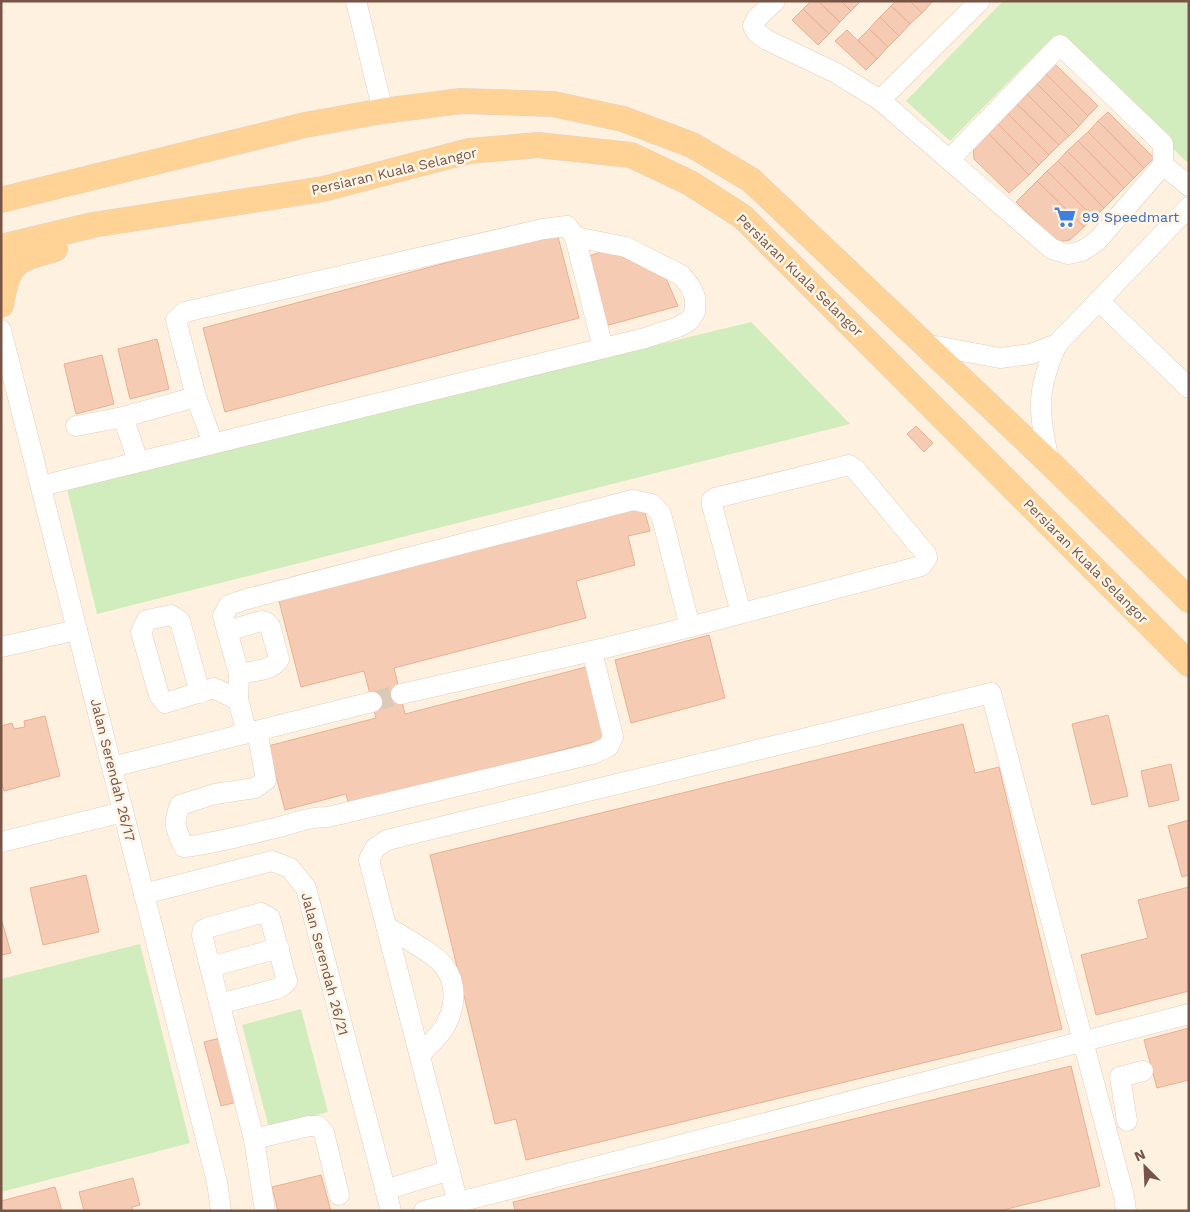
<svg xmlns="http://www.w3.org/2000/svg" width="1190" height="1212" font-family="'Work Sans',sans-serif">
<rect width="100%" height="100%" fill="#fef1df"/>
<g fill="#d2edbd">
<polygon points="1003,1 1189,1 1189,158 1187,162 1054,36 950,141 906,101"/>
<polygon points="751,322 850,424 97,614 67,489"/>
<polygon points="140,944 190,1143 1,1192 1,979"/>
<polygon points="301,1009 328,1112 269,1128 242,1025"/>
</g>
<g fill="#f6cbb4" stroke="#eab093">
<polygon points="811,1 818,1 840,22 829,34 803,9"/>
<polygon points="818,1 841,1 851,11 840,22"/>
<polygon points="841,1 861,1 851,11"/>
<polygon points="896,1 910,1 922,13 910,24 891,6"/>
<polygon points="910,1 933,1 922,13"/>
<polygon points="891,6 910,24 899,36 880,17"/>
<polygon points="803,9 829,34 818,45 792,20"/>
<polygon points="880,17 899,36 888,47 869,29"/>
<polygon points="869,29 888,47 877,59 858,40"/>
<polygon points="847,30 877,59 866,70 835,41"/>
<polygon points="1055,64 1098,106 1088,116 1046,74"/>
<polygon points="1046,74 1088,116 1079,126 1036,83"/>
<polygon points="1036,83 1079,126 1069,136 1026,93"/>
<polygon points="1026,93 1069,136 1059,145 1016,103"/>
<polygon points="1016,103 1059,145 1049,155 1006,112"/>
<polygon points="1006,112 1049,155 1039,165 996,122"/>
<polygon points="1108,112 1154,158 1144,168 1098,121"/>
<polygon points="1098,121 1144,168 1134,178 1088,132"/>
<polygon points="996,122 1039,165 1029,175 987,132"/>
<polygon points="987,132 1029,175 1009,193 974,159 973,144"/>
<polygon points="1088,132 1134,178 1124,188 1078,141"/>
<polygon points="1078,141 1124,188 1114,198 1067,151"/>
<polygon points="1067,151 1114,198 1104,208 1058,161"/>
<polygon points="1058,161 1104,208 1094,218 1047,171"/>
<polygon points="1047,171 1094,218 1084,227 1037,181"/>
<polygon points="1037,181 1084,227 1070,240 1057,242 1016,202"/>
<polygon points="557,233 579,318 225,412 203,328"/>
<polygon points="607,250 665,276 678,306 605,326 583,258"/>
<polygon points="157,339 169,389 130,399 118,349"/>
<polygon points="102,355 114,404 76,414 64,364"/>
<polygon points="916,426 933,443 924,452 907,434"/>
<polygon points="642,502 650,531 628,536 635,565 576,581 586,618 394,668 405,714 590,666 608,738 349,805 346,794 285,810 268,746 376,718 364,671 301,687 278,597"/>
<polygon points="709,635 725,698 631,723 615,660"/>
<polygon points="1108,715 1128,796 1092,805 1072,724"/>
<polygon points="45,716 60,776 4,791 1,781 1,726 12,723 14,729 25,727 24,721"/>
<polygon points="963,724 975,773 999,767 1062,1029 526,1160 516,1119 495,1124 430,855"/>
<polygon points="1171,764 1179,800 1149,807 1141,771"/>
<polygon points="1189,820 1189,875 1182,877 1168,826"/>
<polygon points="86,875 99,932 43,945 30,888"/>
<polygon points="1189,887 1189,991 1096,1015 1081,955 1148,938 1138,900"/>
<polygon points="1,918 11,953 1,955"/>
<polygon points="1189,1028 1189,1080 1157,1088 1144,1040"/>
<polygon points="220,1038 237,1102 221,1106 204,1042"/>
<polygon points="1071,1066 1100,1186 999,1211 515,1211 513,1202"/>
<polygon points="321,1175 331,1211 278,1211 272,1187"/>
<polygon points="133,1178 140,1205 132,1207 133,1211 84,1211 79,1192"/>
<polygon points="55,1187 62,1211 1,1211 1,1201"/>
</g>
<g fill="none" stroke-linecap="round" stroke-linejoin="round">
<polyline stroke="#dccab8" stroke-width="20" stroke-dasharray="20 10" stroke-linecap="butt" points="372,702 401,694"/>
<g stroke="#e5cebd" stroke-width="21">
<g id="minor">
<polyline points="356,1 383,111"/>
<polyline points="775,1 757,18 753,26 757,33 767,40 836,73 880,100 1052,249 1068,254 1082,251 1097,241 1163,165"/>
<polyline points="880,100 980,1"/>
<polyline points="950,159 1060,45 1163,144 1163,165"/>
<polyline points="1163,165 1189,186"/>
<polyline points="1099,301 1189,388"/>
<polyline points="1,330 217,1182 221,1211"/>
<polyline points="924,344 1000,358 1031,354 1057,344"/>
<polyline points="196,397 176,320 185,312 543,229 567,226 575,237 603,348"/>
<polyline points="76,426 123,417"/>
<polyline points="138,461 123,417 196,397 213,443"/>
<path d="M1049,462C1039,411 1035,393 1057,344L1189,207"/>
<polyline points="41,486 645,338 678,327 689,321 695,312 695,297 690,286 681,275 626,247 575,237"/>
<polyline points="690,627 921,566 927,558 926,554 856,470 849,465 715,498 712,500 712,505 741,613"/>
<path d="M227,631L261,621L266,622L270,626L279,659C274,671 250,671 239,674"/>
<polyline points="1,647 77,630"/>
<polyline points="200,693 180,621 171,615 147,620 141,632 159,695 165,703 214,688 238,700 247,733"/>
<polyline points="238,700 239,674 223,616 229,605 247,599 633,500 652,504 661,514 690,627 592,651 401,694"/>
<path d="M257,731L266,780L255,788L215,794L180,805C172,825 176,829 184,847C217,843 250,834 283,826C300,821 310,817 328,817L592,754L608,747L613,737L592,651"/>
<polyline points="112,767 372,702"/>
<polyline points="1,842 123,812"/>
<polyline points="144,894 272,861 290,868 306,888 391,1211"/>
<path d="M386,926C401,936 434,953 444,966C459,986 455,1013 441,1032C435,1040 427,1047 420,1055"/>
<polyline points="210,967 279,948"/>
<polyline points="219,1004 276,989 283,985 287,981 270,918 261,913 207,928 203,930 202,935 254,1139 265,1211"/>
<polyline points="1127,1121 1120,1077 1143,1071"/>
<polyline points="254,1139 309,1126 318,1126 324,1133 339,1195"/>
<polyline points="385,1190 450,1170"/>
<polyline points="424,1211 1189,1014"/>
<polyline points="460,1211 369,860 375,848 387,840 991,693 1124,1196 1126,1211"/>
</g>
</g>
<g stroke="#ded6d2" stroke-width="26">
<g id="major">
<polyline points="1,200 305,125 383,111 461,101 553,104 623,119 692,145 751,180 1049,462 1189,600"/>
<polyline points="1,247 93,225 323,189 469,151 538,145 631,155 690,183 743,217 1189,664"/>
<path d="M1,305C9,262 13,261 55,249"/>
</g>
</g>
<use href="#minor" stroke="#fff" stroke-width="20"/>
<use href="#major" stroke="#ffd395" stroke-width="25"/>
</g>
<defs>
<g id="supermarket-bare" transform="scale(1.725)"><path d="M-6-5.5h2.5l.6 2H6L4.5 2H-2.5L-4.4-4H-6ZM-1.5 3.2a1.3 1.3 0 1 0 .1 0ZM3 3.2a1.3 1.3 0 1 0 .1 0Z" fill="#3f7fe0" stroke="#fff5e7" stroke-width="2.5" paint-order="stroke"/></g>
</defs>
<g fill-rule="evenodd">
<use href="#supermarket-bare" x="1065" y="217"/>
</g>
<g text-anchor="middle" stroke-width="5" stroke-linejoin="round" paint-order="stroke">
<g font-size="14" fill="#775445" stroke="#fff5e7">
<text transform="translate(394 171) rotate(-13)" y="5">Persiaran Kuala Selangor</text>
<text transform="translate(800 275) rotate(44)" y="5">Persiaran Kuala Selangor</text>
<text transform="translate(1086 561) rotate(45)" y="5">Persiaran Kuala Selangor</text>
<text transform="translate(113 770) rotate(76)" y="5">Jalan Serendah 26/17</text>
<text transform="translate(325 964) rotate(75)" y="5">Jalan Serendah 26/21</text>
</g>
<g font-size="14" fill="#366cbe" stroke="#fff5e7" text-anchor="start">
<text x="1082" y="222">99 Speedmart</text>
</g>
</g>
<rect width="1190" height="1212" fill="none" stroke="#775445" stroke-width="5"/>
<g transform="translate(1145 1167) rotate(336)" stroke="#fff5e7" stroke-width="4" paint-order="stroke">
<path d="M0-4L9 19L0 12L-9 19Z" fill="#775445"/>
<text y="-8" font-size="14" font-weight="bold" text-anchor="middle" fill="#775445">N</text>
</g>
</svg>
